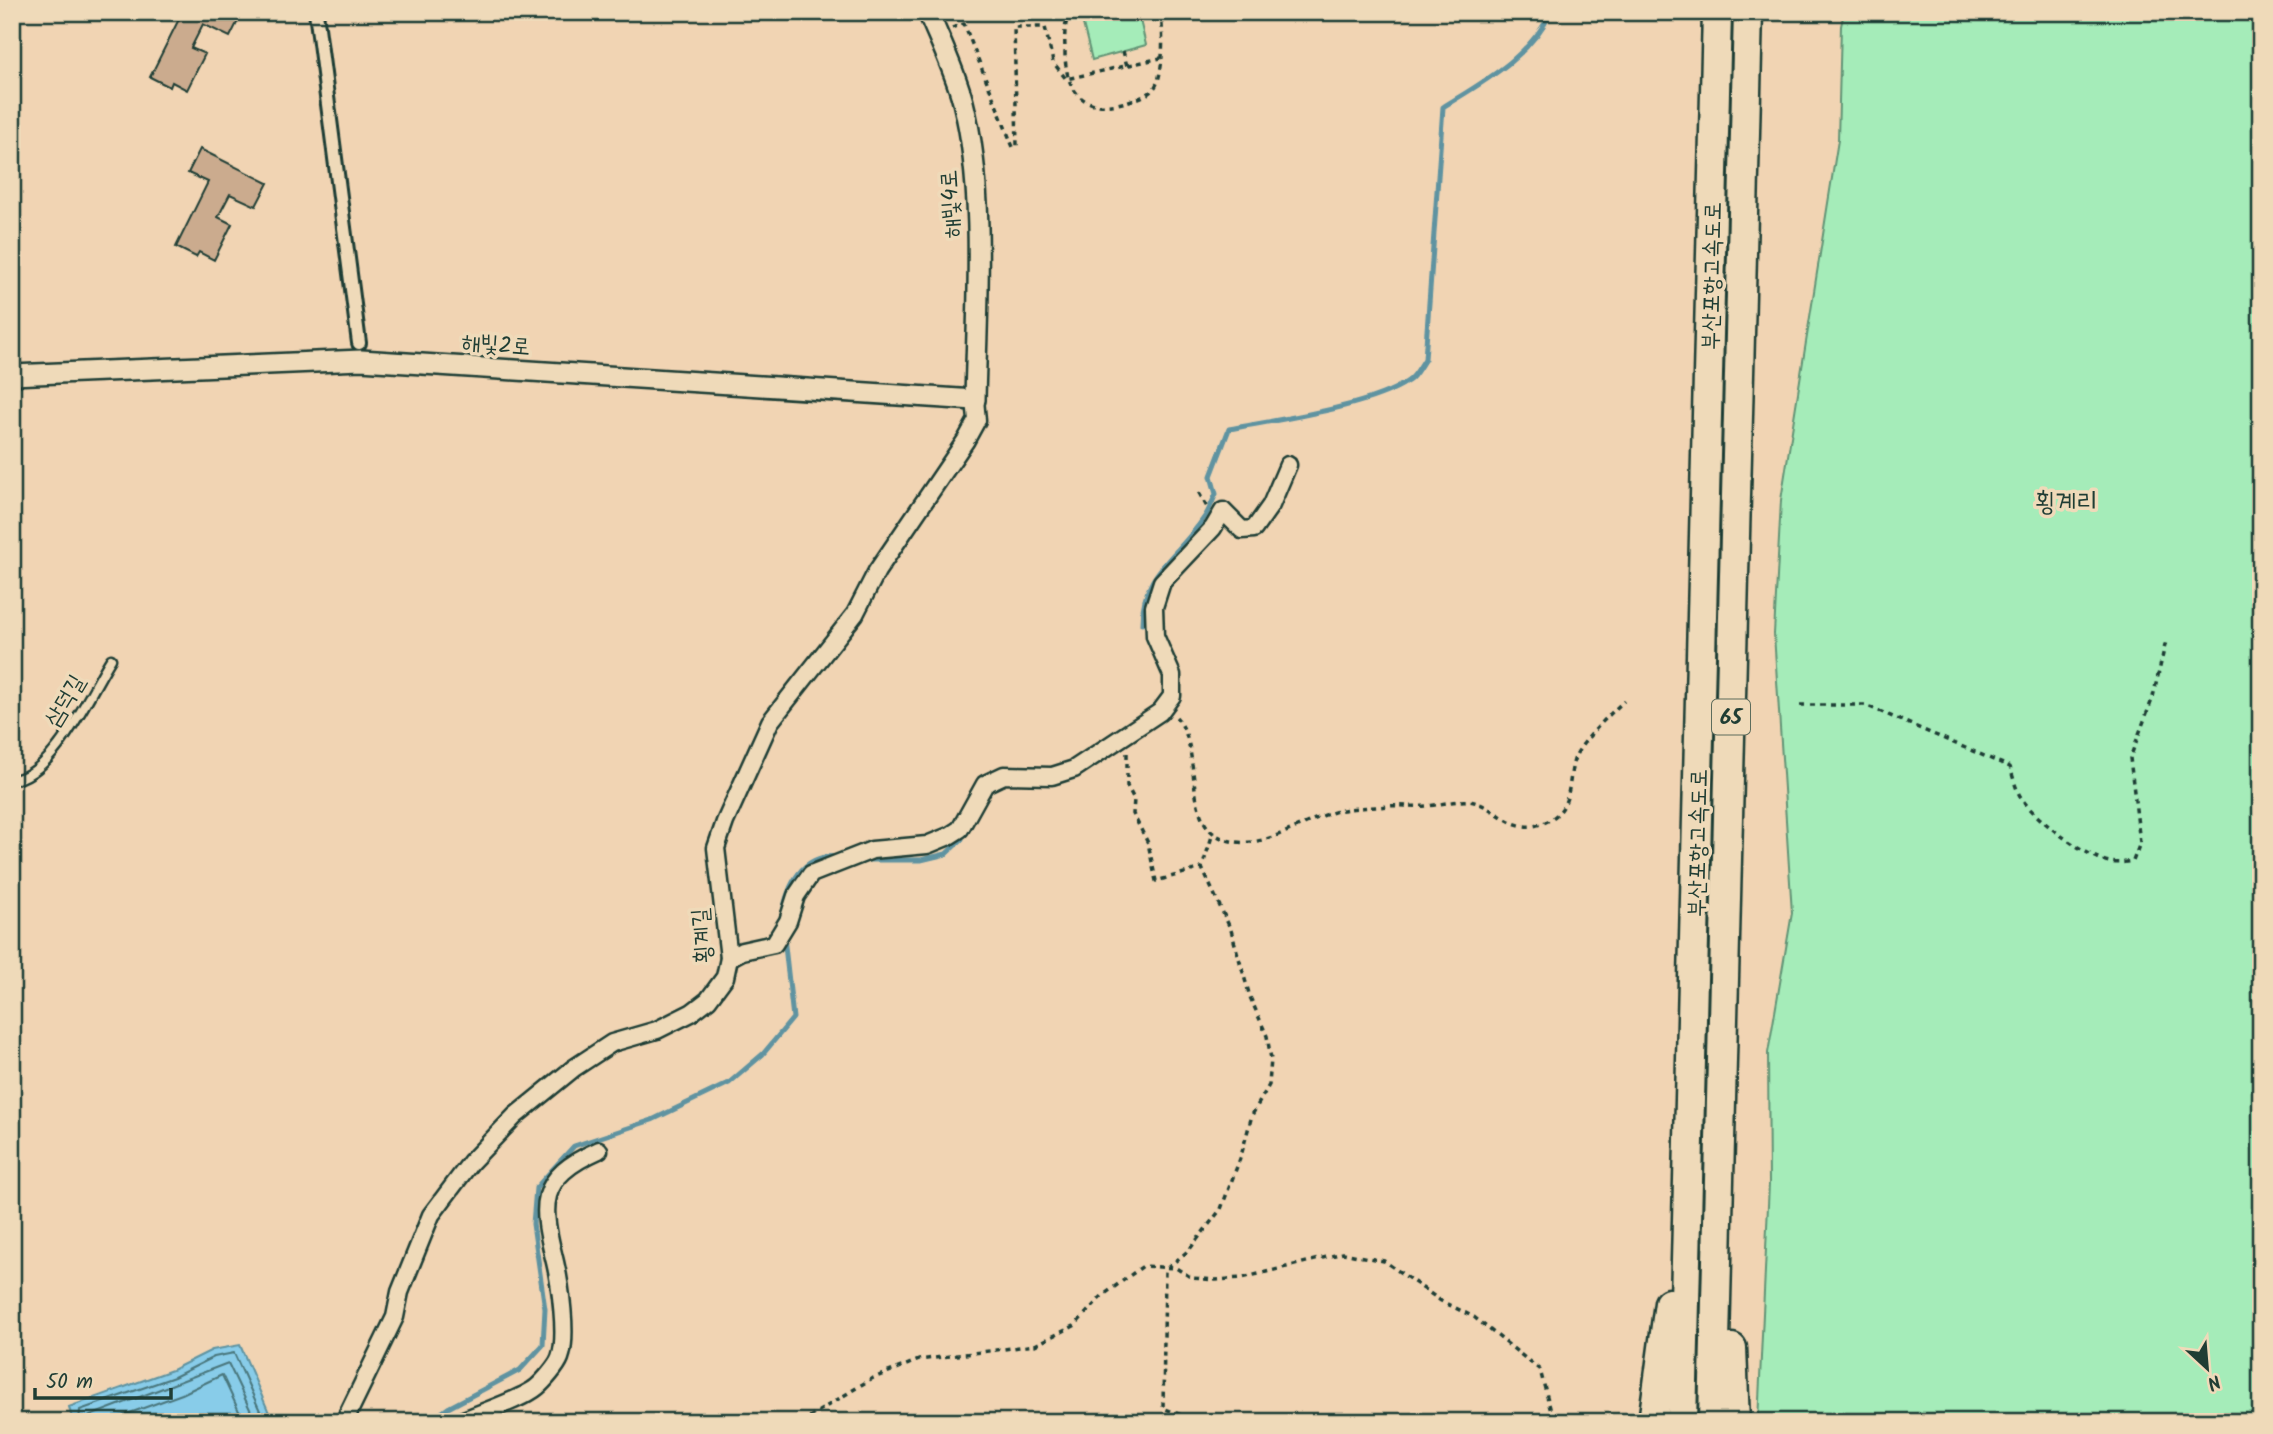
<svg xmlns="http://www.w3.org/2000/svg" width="2273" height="1434" font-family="Kalam,'Poor Story',sans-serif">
<rect width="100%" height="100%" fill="#f1d4b3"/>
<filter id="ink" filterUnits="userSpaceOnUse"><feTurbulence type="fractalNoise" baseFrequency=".0143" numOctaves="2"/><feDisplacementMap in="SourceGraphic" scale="14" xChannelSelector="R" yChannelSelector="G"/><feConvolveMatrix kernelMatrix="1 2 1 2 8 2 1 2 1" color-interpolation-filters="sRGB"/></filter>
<g filter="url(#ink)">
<g fill="#a5ecb9" stroke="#629476" stroke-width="2">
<polygon points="1080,12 1138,12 1146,45 1092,60"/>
<polygon points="1844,12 2261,12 2261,1422 1758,1422 1769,1184 1768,1053 1792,913 1774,634 1781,500 1838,140 1841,26"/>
</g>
<polygon fill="#88cce9" stroke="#5e93a1" stroke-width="2" points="240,1345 273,1422 73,1422 69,1407 172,1370 212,1350"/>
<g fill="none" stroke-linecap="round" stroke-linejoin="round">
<g stroke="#49767c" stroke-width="2">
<polyline points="79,1422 80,1410 174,1377 214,1357 234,1353 265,1422"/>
<polyline points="88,1422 90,1416 228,1363 256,1422"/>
<polyline points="105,1422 182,1394 222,1375 244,1422"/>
</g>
<g stroke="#5e93a1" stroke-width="5">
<path d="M1142,624C1142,571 1178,557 1204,518C1209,511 1212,502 1216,494L1211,476L1229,429C1275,420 1371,407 1408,381C1415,377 1420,366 1425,359L1443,107C1483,82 1530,57 1551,12"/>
<polyline points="860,860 921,860 946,854 962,839"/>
<path d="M782,917C787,886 802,852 840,857"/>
<polyline points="429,1422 448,1408 520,1370 543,1345 545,1309 533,1224 536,1188 553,1169 574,1146 652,1120 729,1083 763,1054 793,1018 784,937"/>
</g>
</g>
<g fill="#cbab8e" stroke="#1f3d34" stroke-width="2">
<polygon points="182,13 242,13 230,37 203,24 191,48 205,54 187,90 172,82 170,87 150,77"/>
<polygon points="200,149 268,183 256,206 230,194 218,217 232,224 214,260 199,252 196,257 176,247 208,182 188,173"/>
<polygon points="12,208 20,212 12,228"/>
</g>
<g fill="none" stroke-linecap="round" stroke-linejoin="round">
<g stroke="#1f3d34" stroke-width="13">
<path id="service" d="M12,780C54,776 90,692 111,659"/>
</g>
<g stroke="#1f3d34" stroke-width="18">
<polyline id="pedestrian" points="316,12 359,343"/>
</g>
<g stroke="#1f3d34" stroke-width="21">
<g id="minor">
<polyline points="729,958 742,951 774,944 788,921 796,896 811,874 872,850 927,845 949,836 960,829 985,784 1004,775 1052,776 1074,769 1160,712 1172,696 1172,675 1155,636 1154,607 1162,582 1213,528 1223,511 1242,530 1254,529 1271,505 1288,465"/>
<polyline points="344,1422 395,1317 400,1292 431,1215 471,1162 515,1116 574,1068 612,1043 657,1030 691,1013 708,1000 725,977 729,958 716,848 725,822 770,722 855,614 877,571 966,440 977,420 975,400"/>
<path d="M459,1422C479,1413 523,1399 537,1387C544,1381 557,1366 560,1358C568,1337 560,1283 555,1262C541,1205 536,1178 599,1150"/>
</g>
</g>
<g stroke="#1f3d34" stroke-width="24">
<path id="tertiary" d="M12,375L361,360L975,400C977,307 986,192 963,102C955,71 940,41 928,12"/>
</g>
<g stroke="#1f3d34" stroke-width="33">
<g id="motorway">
<polyline points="1732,1348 1735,1422"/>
<polyline points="1653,1422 1669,1303"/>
<polyline points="1682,1422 1717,12"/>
<polyline points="1713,1422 1748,12"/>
</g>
</g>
<g stroke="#1f3d34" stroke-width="3.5" stroke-dasharray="5 5" stroke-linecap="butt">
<path d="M1070,12C1063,26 1065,39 1065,54C1066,98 1090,115 1132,100C1141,98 1150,94 1155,87C1164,74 1164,26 1160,12"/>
<polyline points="952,28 964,24 1013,147 1017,146 1014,27 1045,27 1053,62 1066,79 1161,58"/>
<polyline points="1123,51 1127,66"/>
<polyline points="1199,493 1207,507"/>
<path d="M1800,705H1865L2010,767C2013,776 2015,786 2019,794C2030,816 2077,849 2100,859C2110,864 2123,863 2133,861L2140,843L2130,758L2153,697L2166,641"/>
<path d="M1176,717C1202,744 1184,815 1216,835C1253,857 1296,824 1331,813C1348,807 1371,808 1389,806C1402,805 1414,807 1426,806C1439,805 1455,800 1468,801C1496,803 1514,842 1551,819C1574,805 1567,778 1575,757C1582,741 1611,713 1624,701"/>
<polyline points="1127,753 1127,786 1134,799 1133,814 1148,843 1156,881 1202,868"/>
<polyline points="801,1422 871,1379 919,1360 1035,1345 1074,1326 1102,1296 1143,1266 1176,1268 1192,1278 1216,1280 1242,1278 1343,1253 1384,1261 1441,1301 1474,1317 1540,1370 1553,1419 1558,1422"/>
<polyline points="1199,1422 1163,1408 1165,1270 1189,1250 1221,1209 1241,1156 1252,1115 1269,1085 1271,1059 1267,1036 1250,997 1231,930 1202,868 1213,833"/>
</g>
<use href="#service" stroke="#efdab9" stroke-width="8"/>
<use href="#pedestrian" stroke="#efdab9" stroke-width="12"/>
<use href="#minor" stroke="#efdab9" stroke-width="16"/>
<use href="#tertiary" stroke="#efdab9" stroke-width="19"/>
<use href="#motorway" stroke="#efdab9" stroke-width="28"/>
</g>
</g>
<g text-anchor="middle" stroke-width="7" stroke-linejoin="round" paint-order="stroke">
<rect fill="#efdab9" stroke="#5d6c5c" stroke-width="2" x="1712" y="699.5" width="38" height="35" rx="5"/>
<g font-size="21" font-weight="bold" fill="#1f3d34">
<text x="1731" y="724">65</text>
</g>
<g font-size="23" fill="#1f3d34" stroke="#efdab9">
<text transform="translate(950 204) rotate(-94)" y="8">해빛4로</text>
<text transform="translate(1711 276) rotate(-89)" y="8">부산포항고속도로</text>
<text transform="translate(496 344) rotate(4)" y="8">해빛2로</text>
<text transform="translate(64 700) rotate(-59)" y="8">삼덕길</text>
<text transform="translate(1697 843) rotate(-89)" y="8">부산포항고속도로</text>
<text transform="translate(701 936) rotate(-94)" y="8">횡계길</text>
</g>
<g font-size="26" fill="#1f3d34" stroke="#efdab9">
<text x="2066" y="510">횡계리</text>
</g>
</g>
<rect width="2273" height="1434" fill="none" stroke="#efdab9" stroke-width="42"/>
<rect x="21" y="21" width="2231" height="1392" fill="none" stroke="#1f3d34" stroke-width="2.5" filter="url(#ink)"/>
<g transform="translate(2207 1368) rotate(154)" stroke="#efdab9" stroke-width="5" paint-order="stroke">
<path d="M0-5L12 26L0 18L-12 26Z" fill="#1f3d34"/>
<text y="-10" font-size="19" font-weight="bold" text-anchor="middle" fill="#1f3d34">N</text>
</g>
<path d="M35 1388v10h136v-10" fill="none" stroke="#1f3d34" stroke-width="3.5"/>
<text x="46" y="1388" font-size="21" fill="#1f3d34" stroke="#efdab9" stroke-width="5" paint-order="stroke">50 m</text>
</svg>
